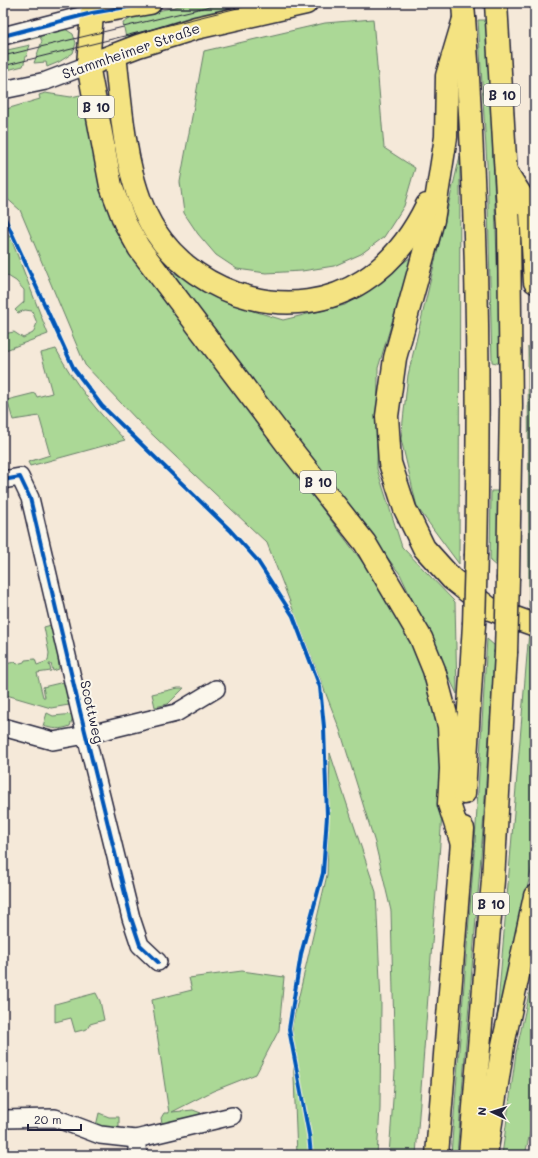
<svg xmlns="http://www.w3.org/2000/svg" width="538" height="1158" font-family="Mali,sans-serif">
<rect width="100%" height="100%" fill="#f5e9d9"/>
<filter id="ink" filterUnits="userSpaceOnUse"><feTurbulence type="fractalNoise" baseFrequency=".025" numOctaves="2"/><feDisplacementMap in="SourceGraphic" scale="8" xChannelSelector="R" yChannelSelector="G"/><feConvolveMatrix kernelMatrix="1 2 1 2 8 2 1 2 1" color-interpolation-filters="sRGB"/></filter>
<g filter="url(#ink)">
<g fill="#abd896" stroke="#667d68">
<polygon points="193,3 273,3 126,38 123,23 135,16"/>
<polygon points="373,19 384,148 415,168 404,206 384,237 361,254 334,266 302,271 266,273 237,269 216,255 198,234 184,213 180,182 204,51 325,23"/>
<polygon points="478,20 488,20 501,364 492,362 487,164"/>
<polygon points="55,28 65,29 73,34 76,43 73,53 59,62 47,67 46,62 34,63 42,41 40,37 24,41 23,35"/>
<polygon points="30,45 23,66 3,71 3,51"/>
<path d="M45,93L71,97L80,95L88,111L106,205L131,255L376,580C397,613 420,647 431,685C451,760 440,840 434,917C428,996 422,1076 416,1155H389L395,1071L391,911L375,843L340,730L267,543L138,421L85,365L20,210L3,195V110L40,99L39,95Z"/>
<polygon points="460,156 459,564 417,507 401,439 408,375"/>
<polygon points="3,225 12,241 48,334 3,351 3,334 14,332 23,338 33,333 37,323 32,311 25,310 18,313 15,310 24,302 24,290 16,281 3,273"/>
<polygon points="418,252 402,289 378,368 377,469 402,547 455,602 457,694 400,574 311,459 172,272 247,309 283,320 345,305"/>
<polygon points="528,346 535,389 535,610 529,608"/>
<path d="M56,349C75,385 97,411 125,440L30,466L28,462L50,455L39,416L13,420L7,400L35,393L37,397L52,393L41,353Z"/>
<polygon points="491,491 499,491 497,567 490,561"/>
<polygon points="51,625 59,656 58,657 59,669 53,671 51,664 49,664 51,671 37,673 43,697 45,697 43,687 64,682 69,705 51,708 3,694 3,661 5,664 15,662 17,664 24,662 25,660 35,659 37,665 48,661 49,653 44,627"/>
<polygon points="529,631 535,634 535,854 497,1017"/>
<polygon points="487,639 495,646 482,843 457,1155 451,1155 475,842"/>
<polygon points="178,688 184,688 168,704 155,707 152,694"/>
<path d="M47,713L53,716L74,714L70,726C60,730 53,729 43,726Z"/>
<polygon points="330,753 376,892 381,1003 380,1109 377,1155 297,1155 292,1026 327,875"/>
<polygon points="535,966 535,1111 525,1155 502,1155 516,1053"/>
<polygon points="242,971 284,977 279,1030 256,1074 213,1091 172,1112 193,1110 201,1113 194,1118 163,1127 161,1118 164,1113 169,1113 152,1000 192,990 189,978"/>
<polygon points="96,993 100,1001 104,1020 90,1024 87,1029 75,1032 71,1018 55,1022 55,1004"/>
<polygon points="99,1113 109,1117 119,1117 119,1130 96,1126"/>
</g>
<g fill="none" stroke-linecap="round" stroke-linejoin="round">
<g stroke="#22223b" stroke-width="20">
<g id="minor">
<polyline points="3,36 92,13 91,3"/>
<polyline points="3,90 46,81 88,65"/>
<polyline points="3,480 20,477 30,498 79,707 131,918 140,945 158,962"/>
<polyline points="3,727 53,741 86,735 176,713 216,689"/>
<polyline points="3,1119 55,1118 100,1135 136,1139 232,1116"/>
<polyline points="136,1139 138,1155"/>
</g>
</g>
<g stroke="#22223b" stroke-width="25">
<g id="major">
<polyline points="92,13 88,65 138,46 196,28 306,3"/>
<polyline points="92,13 150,3"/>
</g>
</g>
<g stroke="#22223b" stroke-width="25">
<g id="highway">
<path d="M463,3C477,187 480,370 476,554"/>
<polyline points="496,3 509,228 511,405 508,577"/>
<polyline points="464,19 447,76 446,137 433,220 395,358 387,416 390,463 405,509 424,548 452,579 490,609 535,625"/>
<path d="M115,55C122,111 124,182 155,231C198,298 295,325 363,281C393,262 412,236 427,205"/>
<polyline points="88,65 111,186 125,223 139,248 290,448 365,543 421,638 434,670 449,726 451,769 449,804 462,844"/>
<polyline points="507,173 531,211 535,282"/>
<polyline points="464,793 474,624"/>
<polyline points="437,1155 463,829"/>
<polyline points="470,1155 493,880 506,653"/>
<polyline points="486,1155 503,1045 535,896"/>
</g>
</g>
<use href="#minor" stroke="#fbf7ec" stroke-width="17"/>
<use href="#major" stroke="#f4e382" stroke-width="22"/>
<use href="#highway" stroke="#f4e382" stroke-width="22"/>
<g stroke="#22223b" stroke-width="1">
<polyline points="3,56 223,3"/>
<polyline points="3,66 258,3"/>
</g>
<g stroke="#22223b" stroke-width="25" stroke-linecap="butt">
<g id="highway-bridge">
<polyline points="474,624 476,554"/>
<polyline points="506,653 508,577"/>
</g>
</g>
<use href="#highway-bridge" stroke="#f4e382" stroke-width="22"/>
<g stroke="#fbf7ec" stroke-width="6">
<g id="cycleway">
<polyline points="3,36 92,13 150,3"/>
<polyline points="3,214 74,369 102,406 230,530 257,560 293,616 320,687 324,727 327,816 323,873 301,954 289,1029 309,1135 311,1155"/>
<polyline points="3,480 20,477 30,498 79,707 131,918 140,945 158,962"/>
</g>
</g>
<use href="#cycleway" stroke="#0057b8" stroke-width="4"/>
</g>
</g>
<g text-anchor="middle" stroke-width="4" stroke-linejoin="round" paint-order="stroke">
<g fill="#fbf7ec" stroke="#636270" stroke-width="1">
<rect x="484" y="84" width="36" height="22" rx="3"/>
<rect x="78" y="96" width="36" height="22" rx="3"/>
<rect x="300" y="471" width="36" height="22" rx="3"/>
<rect x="473" y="893" width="36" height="22" rx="3"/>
</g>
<g font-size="13" font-weight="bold" fill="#22223b">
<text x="502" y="100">B 10</text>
<text x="96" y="112">B 10</text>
<text x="318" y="487">B 10</text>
<text x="491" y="909">B 10</text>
</g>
<g font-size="14" fill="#22223b" stroke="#fbf7ec">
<text transform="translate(131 51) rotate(-19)" y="5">Stammheimer Straße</text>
<text transform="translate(92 712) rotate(77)" y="5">Scottweg</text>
</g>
</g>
<rect width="538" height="1158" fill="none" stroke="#fbf7ec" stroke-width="16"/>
<rect x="8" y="8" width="522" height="1142" fill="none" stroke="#22223b" stroke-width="1.5" filter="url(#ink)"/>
<g transform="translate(492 1112) rotate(274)" stroke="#fbf7ec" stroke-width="3" paint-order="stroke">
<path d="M0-3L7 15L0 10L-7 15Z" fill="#22223b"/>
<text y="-6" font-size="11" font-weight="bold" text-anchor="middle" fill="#22223b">N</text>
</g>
<path d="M28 1124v6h53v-6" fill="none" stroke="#22223b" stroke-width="2"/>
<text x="34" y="1124" font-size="12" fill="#22223b" stroke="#fbf7ec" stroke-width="3" paint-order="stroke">20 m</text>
</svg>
